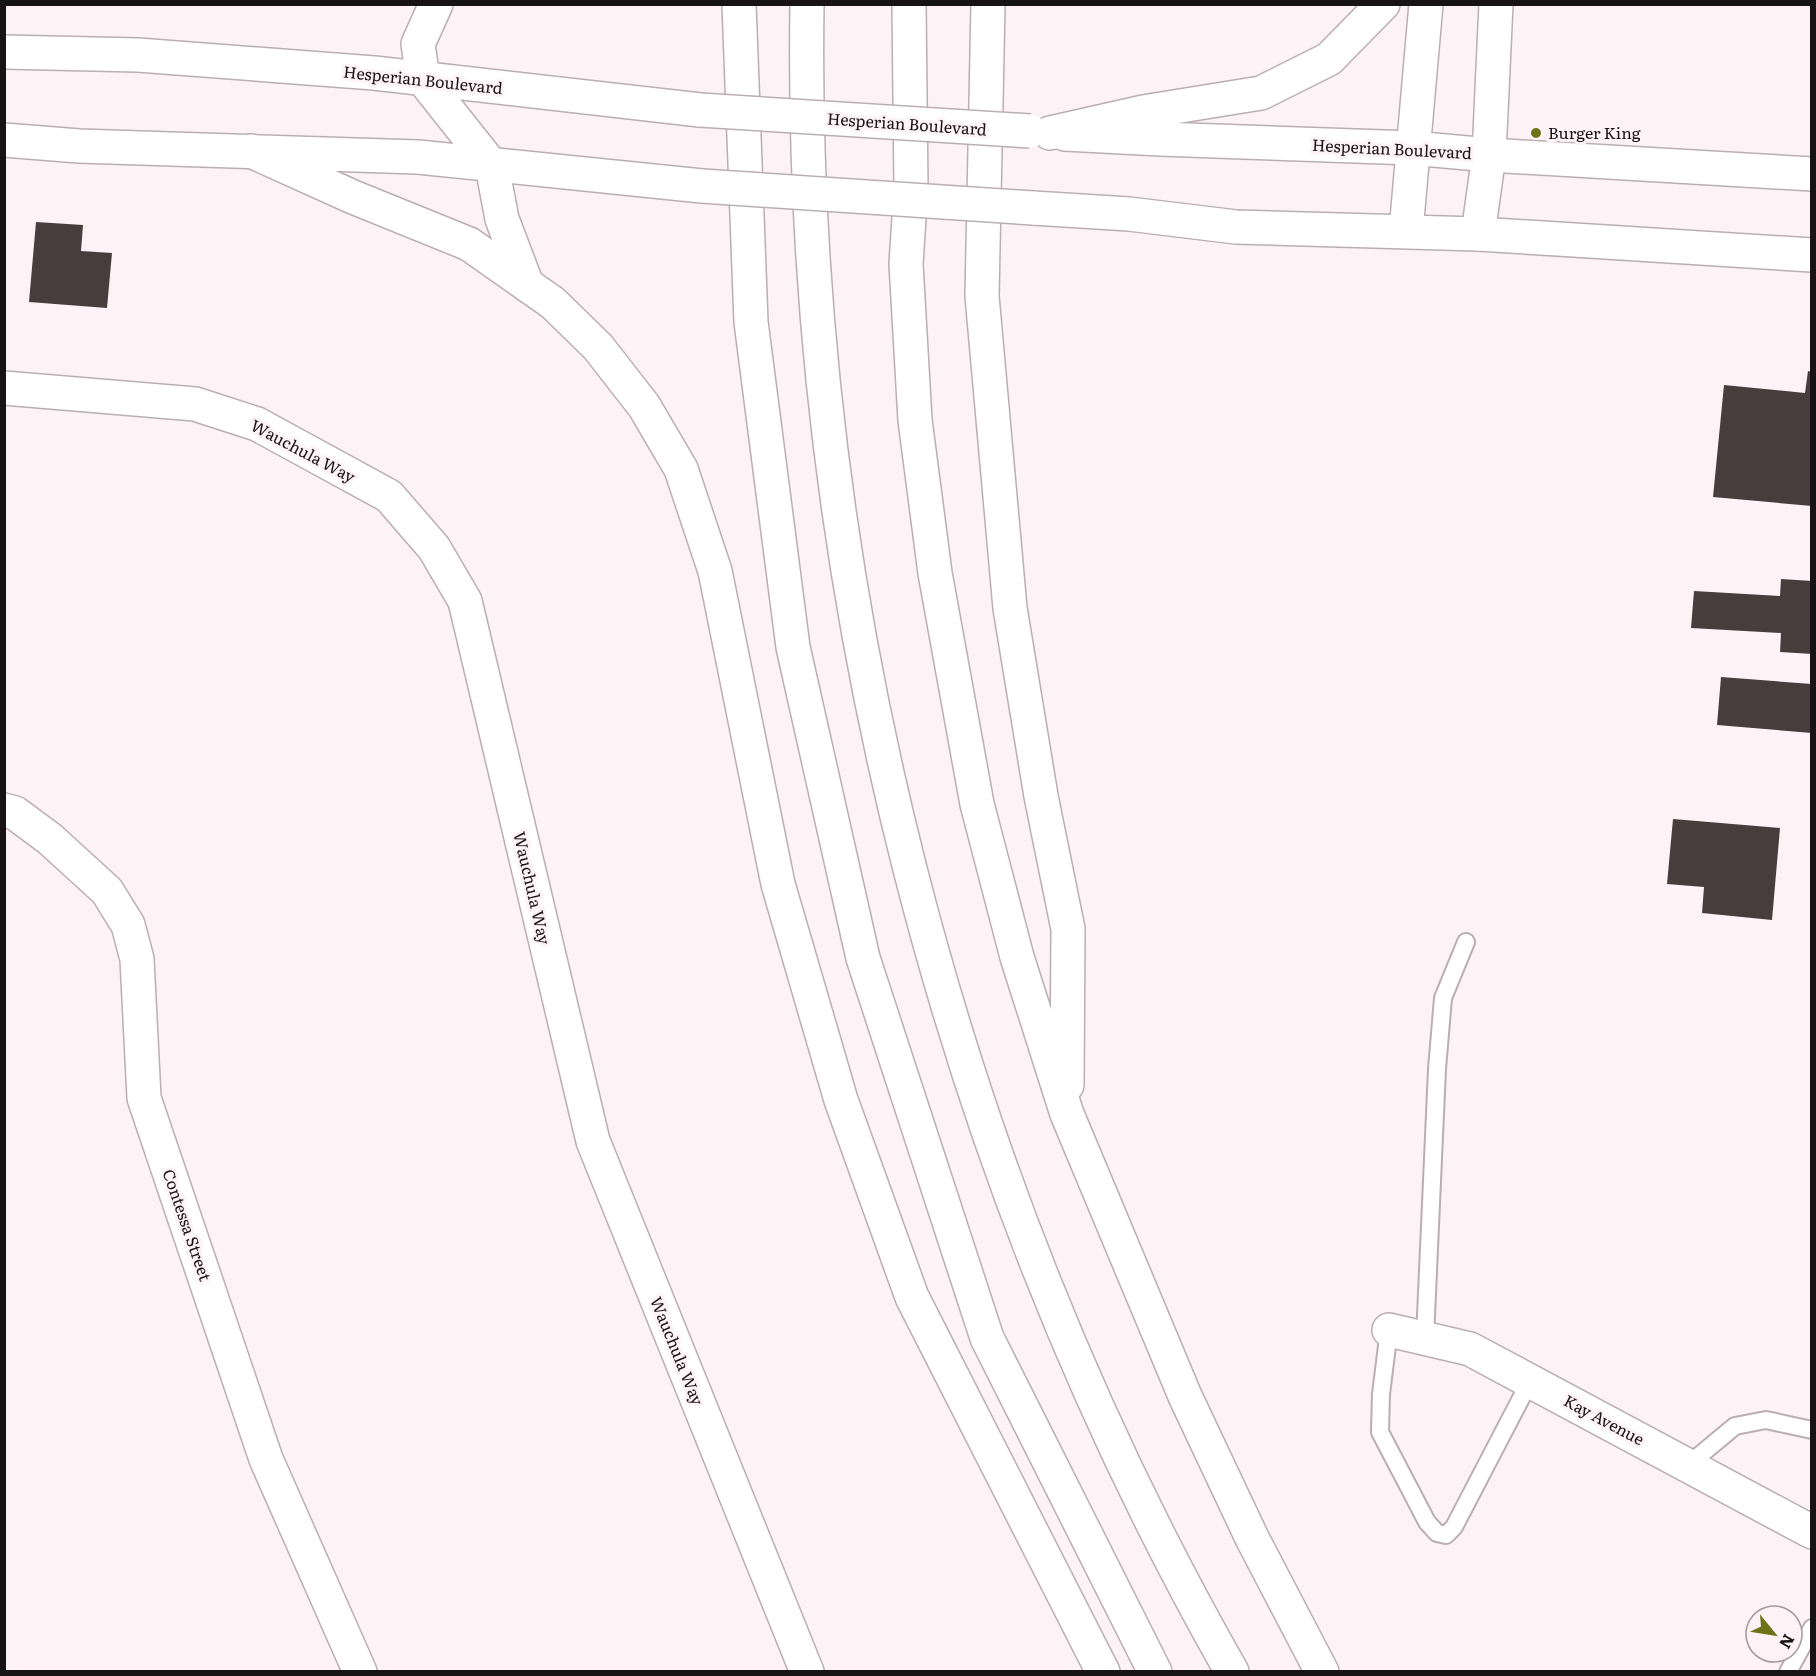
<svg xmlns="http://www.w3.org/2000/svg" width="1816" height="1676" font-family="Literata,serif">
<rect width="100%" height="100%" fill="#fdf2f5"/>
<g fill="#483d3c">
<polygon points="36,222 83,225 81,251 112,253 107,308 29,302"/>
<polygon points="1808,371 1812,372 1812,506 1713,497 1724,385 1805,393"/>
<polygon points="1781,579 1812,581 1812,654 1780,652 1781,633 1691,628 1694,591 1780,596"/>
<polygon points="1721,677 1812,684 1812,733 1717,725"/>
<polygon points="1673,819 1780,828 1772,920 1702,913 1704,887 1667,884"/>
</g>
<g fill="none" stroke-linecap="round" stroke-linejoin="round">
<g stroke="#bbaeb1" stroke-width="20">
<g id="service">
<polyline points="1389,1330 1381,1394 1380,1432 1427,1522 1437,1533 1446,1535 1454,1527 1530,1381"/>
<polyline points="1425,1338 1437,1069 1443,998 1466,942"/>
<polyline points="1688,1465 1735,1426 1766,1420 1812,1430"/>
<polyline points="1788,1672 1812,1628"/>
</g>
</g>
<g stroke="#bbaeb1" stroke-width="36">
<g id="minor">
<polyline points="4,388 195,404 257,424 389,496 434,548 465,601 593,1141 807,1672"/>
<polyline points="4,810 15,813 50,839 107,891 128,925 137,959 144,1098 266,1459 360,1672"/>
<polyline points="1389,1330 1470,1349 1812,1532"/>
</g>
</g>
<g stroke="#bbaeb1" stroke-width="36">
<g id="primary">
<polyline points="4,52 138,55 374,73 700,110"/>
<polyline points="1065,134 1160,139 1412,148 1489,155 1812,174"/>
<polyline points="4,140 79,146 418,157 702,186"/>
<polyline points="1033,208 1129,214 1236,227 1478,234 1812,255"/>
</g>
</g>
<g stroke="#bbaeb1" stroke-width="36">
<g id="motorway">
<polyline points="436,4 418,44 423,79 492,166 502,219 527,285"/>
<polyline points="739,4 751,322 793,647 863,958 987,1338 1155,1672"/>
<path d="M807,4C798,579 947,1172 1232,1672"/>
<polyline points="909,4 911,188 906,264 915,420 935,573 977,804 1017,957 1067,1114 1185,1396 1252,1538 1322,1672"/>
<polyline points="988,4 982,296 1010,608 1041,796 1068,929 1067,1085"/>
<polyline points="1050,133 1143,112 1261,93 1329,59 1383,4"/>
<polyline points="251,151 353,197 469,244 553,303 598,347 644,406 681,469 715,571 778,884 841,1100 912,1297 1103,1672"/>
<polyline points="1406,231 1426,4"/>
<polyline points="1478,234 1489,155 1496,4"/>
</g>
</g>
<use href="#service" stroke="#fff" stroke-width="16"/>
<use href="#minor" stroke="#fff" stroke-width="33"/>
<use href="#primary" stroke="#fff" stroke-width="33"/>
<use href="#motorway" stroke="#fff" stroke-width="33"/>
<g stroke="#bbaeb1" stroke-width="36" stroke-linecap="butt">
<g id="primary-bridge">
<polyline points="700,110 1030,131"/>
<polyline points="702,186 1033,208"/>
</g>
</g>
<use href="#primary-bridge" stroke="#fff" stroke-width="33"/>
</g>
<circle fill="#6f7217" stroke="#fdf2f5" stroke-width="2" cx="1536" cy="133" r="6"/>
<g text-anchor="middle" stroke-width="6" stroke-linejoin="round" paint-order="stroke">
<g font-size="16" fill="#171314" stroke="#fdf2f5">
<text transform="translate(423 80) rotate(6)" y="6">Hesperian Boulevard</text>
<text transform="translate(907 124) rotate(4)" y="6">Hesperian Boulevard</text>
<text transform="translate(1392 149) rotate(3)" y="6">Hesperian Boulevard</text>
<text transform="translate(303 451) rotate(28)" y="6">Wauchula Way</text>
<text transform="translate(532 888) rotate(77)" y="6">Wauchula Way</text>
<text transform="translate(187 1225) rotate(71)" y="6">Contessa Street</text>
<text transform="translate(677 1351) rotate(68)" y="6">Wauchula Way</text>
<text transform="translate(1604 1420) rotate(28)" y="6">Kay Avenue</text>
</g>
<g font-size="16" fill="#171314" stroke="#fdf2f5" text-anchor="start">
<text x="1548" y="139">Burger King</text>
</g>
</g>
<rect width="1816" height="1676" fill="none" stroke="#171314" stroke-width="12"/>
<g transform="translate(1774 1634) rotate(120)"><circle r="28" fill="#fdf2f5" stroke="#a1999b" stroke-width="1.5"/>
<path d="M0-4.5L10 22L0 15L-10 22Z" fill="#6f7217"/>
<text y="-9" font-size="16" font-weight="bold" text-anchor="middle" fill="#171314">N</text>
</g>
</svg>
